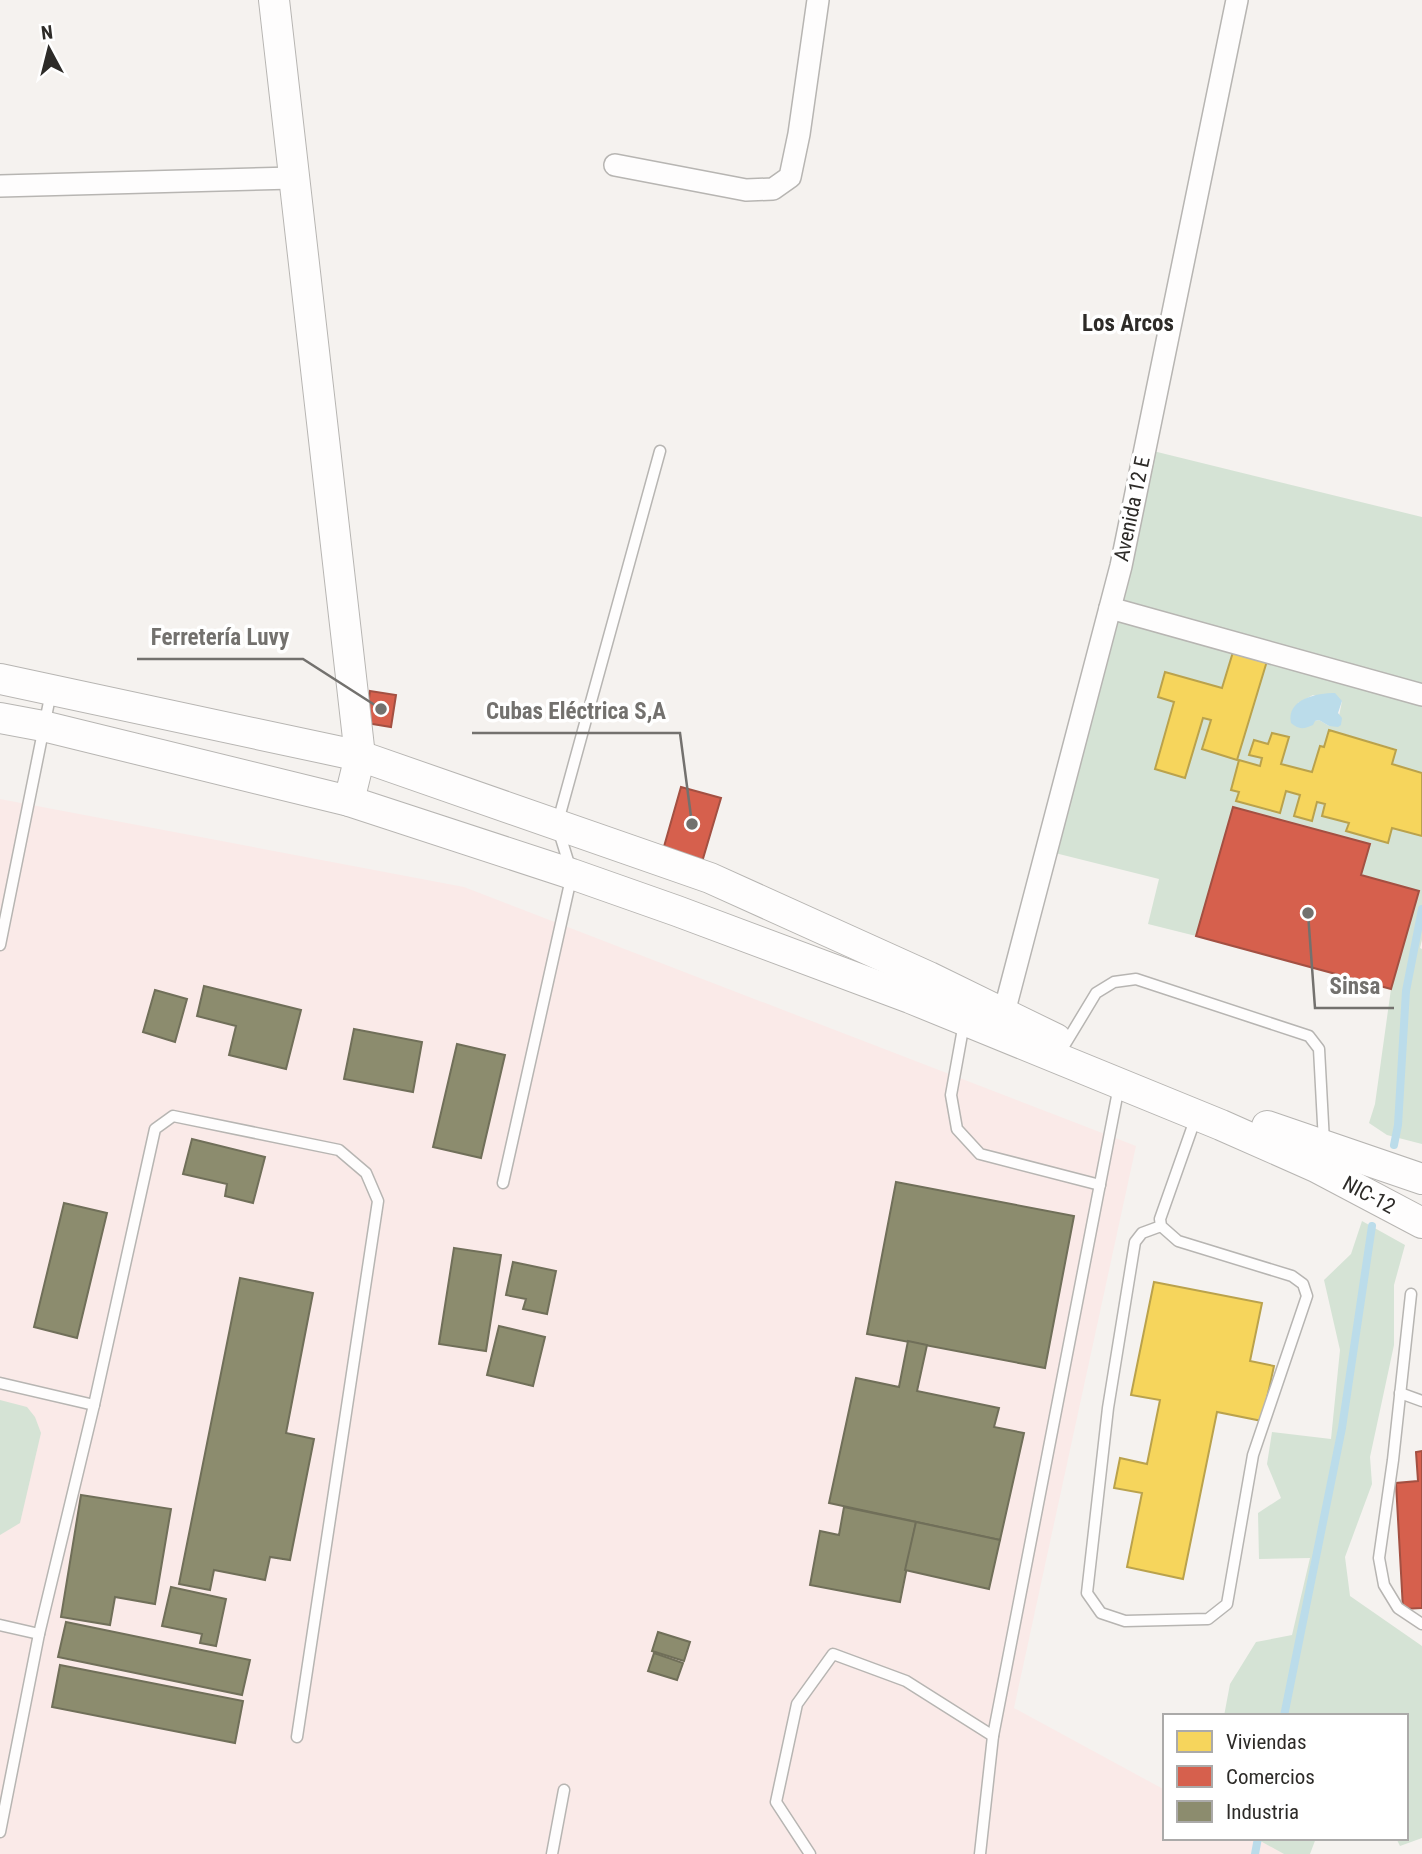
<svg xmlns="http://www.w3.org/2000/svg" width="1422" height="1854" font-family="'Roboto Condensed',sans-serif">
<rect width="100%" height="100%" fill="#f5f2ef"/>
<polygon fill="#faeae8" points="0,799 464,887 1136,1146 1014,1708 1165,1790 1165,1838 1255,1838 1284,1854 0,1854"/>
<g fill="#d5e3d5" fill-rule="evenodd">
<path d="M1145,449L1422,517V773L1392,764L1396,749L1329,730L1324,747L1320,746L1312,772L1281,764L1288,738L1272,733L1268,744L1254,740L1250,754L1262,758C1257,775 1241,784 1236,801L1280,812L1286,791L1300,795L1295,816L1312,820L1317,802L1325,804L1349,823L1346,831L1387,843L1392,828L1422,836V940L1420,948L1422,949V1144L1387,1135L1369,1123L1375,1104L1391,989L1419,891L1361,875L1369,844L1233,807L1196,936L1148,924L1159,879L1043,850ZM1233,652L1267,662L1237,760L1202,749L1211,720L1203,718L1185,777L1155,769L1174,702L1158,697L1165,672L1222,688ZM1313,695L1342,701L1339,716L1329,726L1319,720L1315,721L1298,703Z"/>
<polygon points="1362,1221 1405,1245 1394,1285 1394,1345 1370,1457 1372,1484 1345,1557 1350,1596 1422,1646 1422,1838 1400,1846 1396,1838 1406,1838 1406,1716 1224,1716 1230,1684 1256,1642 1292,1635 1310,1558 1259,1559 1258,1513 1281,1498 1267,1464 1272,1432 1331,1439 1340,1350 1324,1280 1351,1254"/>
<polygon points="0,1400 27,1407 35,1417 41,1433 20,1523 0,1535"/>
<polygon points="1255,1838 1316,1838 1310,1854 1284,1854"/>
</g>
<path fill="#bbdcea" d="M1335,693L1342,701L1338,713L1342,718L1341,725L1338,727L1329,726L1319,720L1315,721L1313,725C1304,729 1299,730 1291,723C1286,699 1317,693 1335,693Z"/>
<g fill="#f6d55c" stroke="#baa24c" stroke-width="2">
<polygon points="1233,652 1267,661 1237,760 1202,749 1211,720 1203,718 1185,778 1155,769 1174,702 1158,697 1165,672 1222,688"/>
<polygon points="1329,730 1396,750 1392,764 1422,773 1422,836 1392,828 1388,843 1346,831 1349,823 1322,816 1325,804 1317,802 1312,821 1294,816 1300,795 1286,791 1280,813 1236,801 1239,792 1231,790 1239,760 1260,766 1262,758 1249,755 1254,740 1268,744 1272,733 1289,737 1281,764 1312,772 1320,746 1324,747"/>
<polygon points="1154,1282 1262,1303 1250,1361 1274,1366 1262,1421 1217,1412 1183,1579 1127,1567 1142,1493 1114,1488 1120,1458 1147,1464 1160,1400 1131,1395"/>
</g>
<g fill="#d6604d" stroke="#a35042" stroke-width="2">
<polygon points="370,691 396,695 391,727 366,723"/>
<polygon points="681,787 721,798 702,862 663,850"/>
<polygon points="1233,807 1370,844 1361,875 1419,891 1391,989 1196,936"/>
<polygon points="1422,1451 1422,1608 1403,1609 1396,1483 1418,1481 1416,1452"/>
</g>
<g fill="#8c8c6e" stroke="#706f59" stroke-width="2">
<polygon points="204,986 301,1010 286,1069 229,1055 236,1026 197,1016"/>
<polygon points="155,990 187,999 175,1042 143,1032"/>
<polygon points="354,1029 422,1042 413,1092 344,1079"/>
<polygon points="457,1044 505,1055 481,1158 433,1147"/>
<polygon points="192,1139 265,1157 253,1203 225,1196 227,1184 183,1174"/>
<polygon points="896,1182 1074,1216 1045,1368 867,1334"/>
<polygon points="64,1203 107,1213 77,1338 34,1327"/>
<polygon points="454,1248 501,1255 486,1351 439,1344"/>
<polygon points="513,1262 556,1271 547,1314 523,1309 526,1299 506,1295"/>
<polygon points="240,1278 313,1293 286,1433 314,1439 290,1560 270,1557 265,1580 214,1570 210,1590 179,1584"/>
<polygon points="499,1326 545,1337 533,1386 487,1375"/>
<polygon points="908,1341 927,1345 917,1391 999,1408 994,1427 1024,1433 1000,1540 829,1503 856,1378 899,1387"/>
<polygon points="81,1495 171,1509 155,1604 115,1597 110,1625 61,1617"/>
<polygon points="844,1507 916,1522 900,1602 810,1585 820,1531 839,1535"/>
<polygon points="916,1522 1000,1540 989,1589 905,1570"/>
<polygon points="171,1587 226,1599 216,1646 200,1643 202,1634 162,1626"/>
<polygon points="66,1622 250,1660 242,1695 58,1657"/>
<polygon points="658,1632 690,1642 684,1661 652,1651"/>
<polygon points="654,1653 683,1663 677,1680 648,1671"/>
<polygon points="60,1665 243,1701 235,1743 52,1707"/>
</g>
<g fill="none" stroke-linecap="round" stroke-linejoin="round">
<g stroke="#bbdcea" stroke-width="8">
<polyline points="1394,1145 1398,1125 1406,991 1422,909"/>
<polyline points="1284,1716 1342,1428 1372,1226"/>
<polyline points="1255,1854 1258,1838"/>
</g>
<g stroke="#b7b5b2" stroke-width="13">
<g id="lane">
<polyline points="0,945 51,692"/>
<polyline points="964,1023 951,1095 957,1129 980,1154 1100,1185"/>
<polyline points="1064,1046 1096,993 1114,982 1136,979 1309,1036 1319,1049 1324,1142"/>
<polyline points="503,1183 572,874 557,825 660,451"/>
<polyline points="1161,1226 1142,1233 1135,1242 1108,1408 1087,1593 1101,1613 1125,1621 1208,1619 1227,1604 1253,1455 1307,1296 1303,1284 1292,1276 1178,1241 1161,1226 1160,1219 1196,1117"/>
<polyline points="1411,1294 1393,1460 1379,1558 1384,1585 1398,1608 1422,1624"/>
<polyline points="0,1383 94,1405"/>
<polyline points="1400,1393 1422,1401"/>
<polyline points="0,1625 39,1634"/>
<polyline points="0,1832 39,1634 94,1405 155,1129 173,1116 339,1150 366,1173 378,1201 297,1737"/>
<polyline points="552,1854 564,1790"/>
<polyline points="810,1854 776,1802 797,1704 833,1654 906,1681 993,1736"/>
<polyline points="980,1854 993,1736 1119,1086"/>
</g>
</g>
<g stroke="#b7b5b2" stroke-width="24">
<g id="street">
<polyline points="615,165 746,190 773,189 790,177 799,134 818,0"/>
<polyline points="0,186 293,178"/>
<polyline points="1110,608 1422,695"/>
<polyline points="1001,1024 1121,566 1237,0"/>
</g>
</g>
<g stroke="#b7b5b2" stroke-width="32">
<g id="secondary">
<polyline points="274,0 360,756 349,801"/>
<polyline points="0,679 360,756 710,878 929,977 1056,1039"/>
<polyline points="0,718 43,726 349,801 572,874 677,911 910,998 1221,1125 1316,1167 1422,1223"/>
<polyline points="1267,1126 1422,1179"/>
</g>
</g>
<use href="#lane" stroke="#fefdfd" stroke-width="10"/>
<use href="#street" stroke="#fefdfd" stroke-width="21"/>
<use href="#secondary" stroke="#fefdfd" stroke-width="30"/>
</g>
<g text-anchor="middle" stroke-width="7" stroke-linejoin="round" paint-order="stroke">
<g font-size="21" fill="#2d2b28" stroke="#fff">
<text transform="translate(1132 509) rotate(-78)" y="7">Avenida 12 E</text>
<text transform="translate(1369 1195) rotate(28)" y="7">NIC-12</text>
</g>
<g font-size="23" font-weight="bold" fill="#2d2b28" stroke="#fff">
<text x="1128" y="331">Los Arcos</text>
</g>
</g>
<path fill="none" stroke="#73716e" stroke-width="2.5" d="M381 709L303 659H137M692 824L680 733H472M1308 913L1315 1008H1394"/>
<g fill="#73716e" stroke="#fff" stroke-width="2.5">
<circle cx="381" cy="709" r="7"/>
<circle cx="692" cy="824" r="7"/>
<circle cx="1308" cy="913" r="7"/>
</g>
<g font-size="23" text-anchor="middle" font-weight="bold" fill="#73716e" stroke="#fff" stroke-width="7" stroke-linejoin="round" paint-order="stroke">
<text x="220" y="645">Ferretería Luvy</text>
<text x="576" y="719">Cubas Eléctrica S,A</text>
<text x="1355" y="994">Sinsa</text>
</g>
<rect x="1163" y="1714" width="245" height="126" fill="#ffffff" stroke="#abaaa9" stroke-width="2"/>
<rect x="1177" y="1731" width="35" height="21" fill="#f6d55c" stroke="#abaaa9" stroke-width="2"/>
<text x="1226" y="1749" font-size="21" fill="#2d2b28">Viviendas</text>
<rect x="1177" y="1766" width="35" height="21" fill="#d6604d" stroke="#abaaa9" stroke-width="2"/>
<text x="1226" y="1784" font-size="21" fill="#2d2b28">Comercios</text>
<rect x="1177" y="1801" width="35" height="21" fill="#8c8c6e" stroke="#abaaa9" stroke-width="2"/>
<text x="1226" y="1819" font-size="21" fill="#2d2b28">Industria</text>
<g transform="translate(49 49) rotate(353)" stroke="#ffffff" stroke-width="5" paint-order="stroke">
<path d="M0-5L12 26L0 18L-12 26Z" fill="#2d2b28"/>
<text y="-10" font-size="19" font-weight="bold" text-anchor="middle" fill="#2d2b28">N</text>
</g>
</svg>
